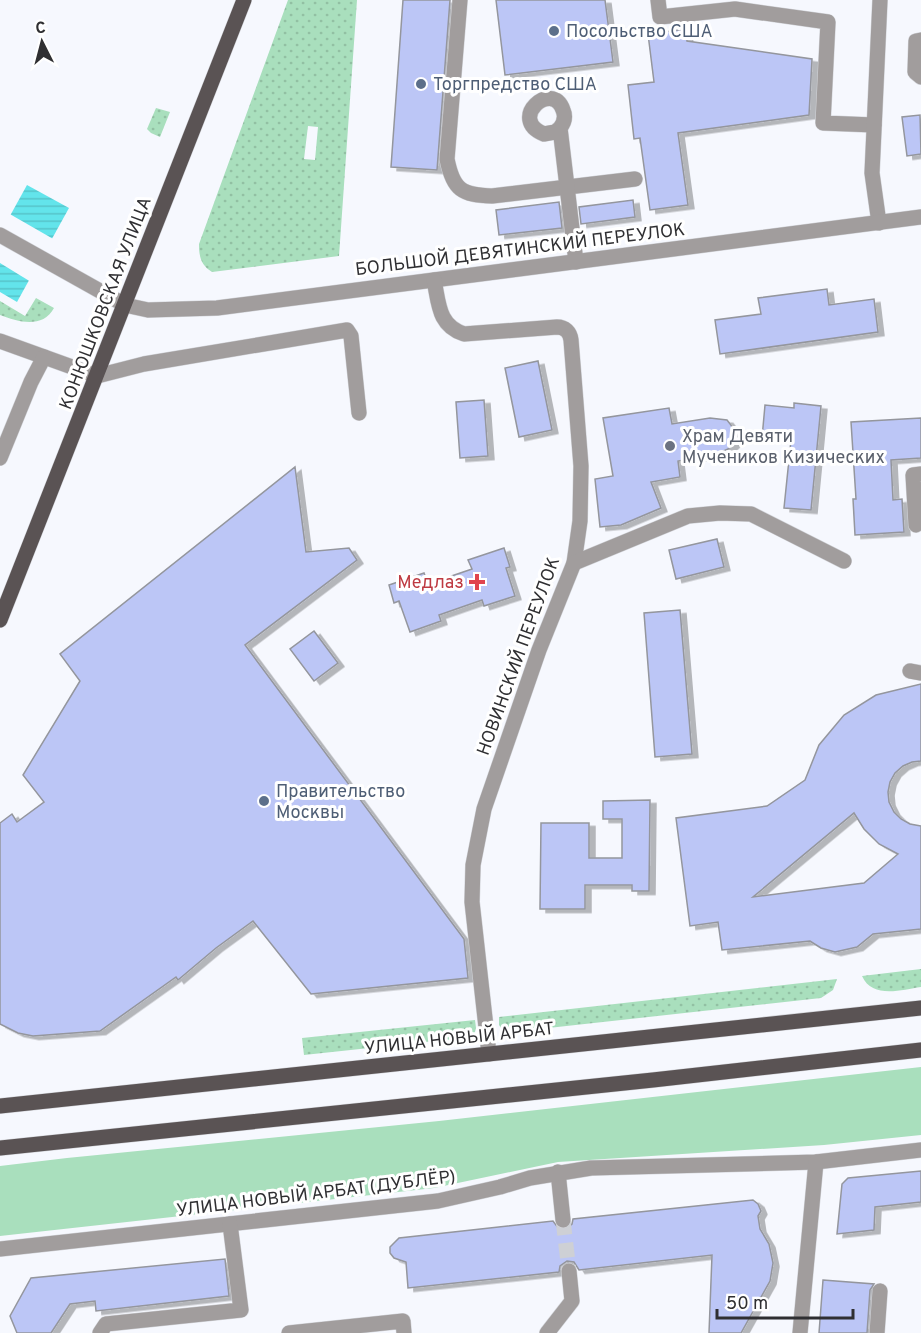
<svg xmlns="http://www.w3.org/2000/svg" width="921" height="1333" font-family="Overpass,sans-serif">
<defs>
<pattern id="grass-dots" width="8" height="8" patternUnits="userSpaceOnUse" patternTransform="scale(1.5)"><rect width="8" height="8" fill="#a9dfbd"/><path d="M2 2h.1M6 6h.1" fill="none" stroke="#92c0a3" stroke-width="1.8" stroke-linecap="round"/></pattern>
<pattern id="water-rules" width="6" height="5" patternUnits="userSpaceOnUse" patternTransform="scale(1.5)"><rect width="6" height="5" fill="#63e4eb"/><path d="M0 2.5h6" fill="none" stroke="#56c4ca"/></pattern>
<filter id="shadow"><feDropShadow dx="6" dy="3.5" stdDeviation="0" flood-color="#0004"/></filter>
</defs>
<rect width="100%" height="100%" fill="#f6f8fe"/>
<g fill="url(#grass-dots)" fill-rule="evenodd">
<path d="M288,0H357L339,256L212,272C201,265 199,257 199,244ZM308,126L318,127L315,160L304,159Z"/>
<polygon points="156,108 170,112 160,137 151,133 147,129"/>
<path d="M36,298L54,308C43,329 18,322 0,315V301L25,316Z"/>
<path d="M921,969V987C901,990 872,999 862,976Z"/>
<polygon points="837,979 833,990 821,998 512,1032 503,1031 499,1025 499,1017"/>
<polygon points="475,1020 476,1028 474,1035 463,1038 304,1055 302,1038"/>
</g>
<polygon fill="#a9dfbd" points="921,1067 921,1135 824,1145 558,1162 434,1188 0,1236 0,1166 67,1158 439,1121"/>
<polygon fill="url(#water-rules)" points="27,185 69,208 17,302 0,292 0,234"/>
<polygon fill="#f6f8fe" points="8,213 55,240 31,282 0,263 0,228"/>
<g fill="#bcc6f6" stroke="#94969d" stroke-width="1.5" fill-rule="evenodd" filter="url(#shadow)">
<polygon points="403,0 450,0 437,170 391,167"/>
<polygon points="496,0 605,0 613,62 505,75"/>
<polygon points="686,29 687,41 812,59 809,115 678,133 688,205 650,210 640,138 634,139 628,85 654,82 648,34"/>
<polygon points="920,115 921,154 907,156 902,117"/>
<polygon points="633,200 635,217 581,224 579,207"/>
<polygon points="559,202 562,228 499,235 496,210"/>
<polygon points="827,289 829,305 874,299 878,332 720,354 715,320 761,314 758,298"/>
<polygon points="538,361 552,430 519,437 505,368"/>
<polygon points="484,400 488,456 460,458 456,402"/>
<polygon points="794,403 821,406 811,510 784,508 791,440 762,438 765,405 794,408"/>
<polygon points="669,408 672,424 710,418 727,420 734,429 736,437 734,443 728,449 717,454 678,461 680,477 651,482 661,508 621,525 600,527 595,479 613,476 603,418"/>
<polygon points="921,418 921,458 891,460 893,500 902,499 904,532 855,535 853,499 856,499 851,422"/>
<polygon points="295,467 306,552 349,548 357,560 245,645 464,939 468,978 311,994 253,921 216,948 178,980 176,977 100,1031 33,1036 18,1033 0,1024 0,823 12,814 17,822 44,802 23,775 80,681 60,654"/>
<polygon points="717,539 724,567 676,579 669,550"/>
<polygon points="504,548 510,567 506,568 515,596 484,606 482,600 439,615 441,621 410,632 399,601 394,603 389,585 424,573 428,584 472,569 468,560"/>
<polygon points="680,610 692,754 655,757 644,613"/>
<polygon points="314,631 338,663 314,681 290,649"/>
<path d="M921,684V761L912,762L903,766L895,773L890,782L888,792L889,802L894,812L901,819L910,824L921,826V929L873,934L857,947L835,952L821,948L810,941L722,950L718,922L690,926L676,818L767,806L805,780L819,745L844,715L876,695ZM854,813L864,829L879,844L898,854L864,883L753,897Z"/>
<polygon points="650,800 649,891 632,891 632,885 585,885 585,909 540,909 541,823 589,823 589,858 622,858 622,819 603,819 603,801"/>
<polygon points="921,1171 921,1202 875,1207 874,1230 837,1234 842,1184 848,1178"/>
<polygon points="753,1200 758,1204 761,1211 758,1216 760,1229 769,1244 773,1263 770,1281 741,1333 709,1333 712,1255 579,1270 574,1262 567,1261 560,1266 559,1272 408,1288 406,1262 394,1258 390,1253 390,1247 399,1238 553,1221 559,1229 565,1230 572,1224 573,1219"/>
<polygon points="225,1259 229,1296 96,1311 95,1301 70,1304 51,1333 17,1333 10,1316 31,1278"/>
<polygon points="823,1280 874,1284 870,1290 867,1333 819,1333"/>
</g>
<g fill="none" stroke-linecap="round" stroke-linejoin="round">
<polyline stroke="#ced0d5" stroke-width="15" stroke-dasharray="15 8" stroke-linecap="butt" points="563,1220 569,1271"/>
<g stroke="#d2d4d9" stroke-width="16">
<g id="minor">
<path d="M460,0L447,159C453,190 462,195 492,196L635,179"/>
<polyline points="658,0 660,17 735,9 828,22 823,123 874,125"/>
<polyline points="921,40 916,41 915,72 921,77"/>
<path d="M560,128L555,132L544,134C507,119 552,79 563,110C566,117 564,123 560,128L576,262"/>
<polyline points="879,223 872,173 880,0"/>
<polyline points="0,235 125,305 148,310 217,308 921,217"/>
<path d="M434,280C439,304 438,325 464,334L557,327C565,327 570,332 571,340L581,466L580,521L574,563L539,650L484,809L473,865L472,902L489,1054"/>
<polyline points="0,341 97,376 144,364 347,330 351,336 359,413"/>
<polyline points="0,458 31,382 44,357"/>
<polyline points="916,525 913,475 921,474"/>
<polyline points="574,563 688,516 720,513 751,514 844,561"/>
<polyline points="910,671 921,673"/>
<polyline points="558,1172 563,1220"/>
<polyline points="0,1249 438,1201 500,1187 530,1178 591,1168 816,1162 921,1150"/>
<polyline points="100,1333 106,1324 241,1310 230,1224"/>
<polyline points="289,1333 403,1321 404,1333"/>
<polyline points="547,1333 572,1301 569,1271"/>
<polyline points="800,1333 816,1162"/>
<polyline points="877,1333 880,1291"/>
</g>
</g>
<g stroke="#d2d4d9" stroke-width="16">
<g id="major">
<polyline points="0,620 244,0"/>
<polyline points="0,1106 921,1008"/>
<polyline points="0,1148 653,1080 921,1050"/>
</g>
</g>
<use href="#minor" stroke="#a19d9d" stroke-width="15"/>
<use href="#major" stroke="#5a5354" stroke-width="15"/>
</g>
<g fill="#5c6f8a" stroke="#fff" stroke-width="2">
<circle cx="554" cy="31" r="6"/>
<circle cx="421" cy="84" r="6"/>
<circle cx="264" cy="801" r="6"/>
</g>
<circle fill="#6b7280" stroke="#fff" stroke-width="2" cx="670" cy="446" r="6"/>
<path fill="#e0444e" stroke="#fff" stroke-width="2" d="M474 573h6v6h6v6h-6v6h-6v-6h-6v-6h6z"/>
<g text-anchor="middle" stroke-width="6" stroke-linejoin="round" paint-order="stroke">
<g font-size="18" fill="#4e5e75" stroke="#fff" text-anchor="start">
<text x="566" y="37">Посольство США</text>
<text x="433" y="90">Торгпредство США</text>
<text x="276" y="797">Правительство<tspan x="276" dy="21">Москвы</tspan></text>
</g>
<g font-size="18" fill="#2f2f32" stroke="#fff">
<text transform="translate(520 249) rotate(-7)" y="6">БОЛЬШОЙ ДЕВЯТИНСКИЙ ПЕРЕУЛОК</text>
<text transform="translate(105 303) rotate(-69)" y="6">КОНЮШКОВСКАЯ УЛИЦА</text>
<text transform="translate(518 656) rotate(-70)" y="6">НОВИНСКИЙ ПЕРЕУЛОК</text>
<text transform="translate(459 1038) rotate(-6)" y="6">УЛИЦА НОВЫЙ АРБАТ</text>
<text transform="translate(316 1193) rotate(-7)" y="6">УЛИЦА НОВЫЙ АРБАТ (ДУБЛЁР)</text>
</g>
<g font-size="18" fill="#5b616d" stroke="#fff" text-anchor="start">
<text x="682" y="442">Храм Девяти<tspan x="682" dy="21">Мучеников Кизических</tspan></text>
</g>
<g font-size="18" fill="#be3a42" stroke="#fff" text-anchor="end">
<text x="464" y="588">Медлаз</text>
</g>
</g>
<g transform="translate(42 42) rotate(354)" stroke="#ffffff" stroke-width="4.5" paint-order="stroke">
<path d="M0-4.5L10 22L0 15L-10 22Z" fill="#2f2f32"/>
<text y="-9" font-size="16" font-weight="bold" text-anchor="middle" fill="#2f2f32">С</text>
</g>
<path d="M717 1309v9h136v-9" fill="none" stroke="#2f2f32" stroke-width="3"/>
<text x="726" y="1309" font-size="18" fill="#2f2f32" stroke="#ffffff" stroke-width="4.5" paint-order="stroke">50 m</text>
</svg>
